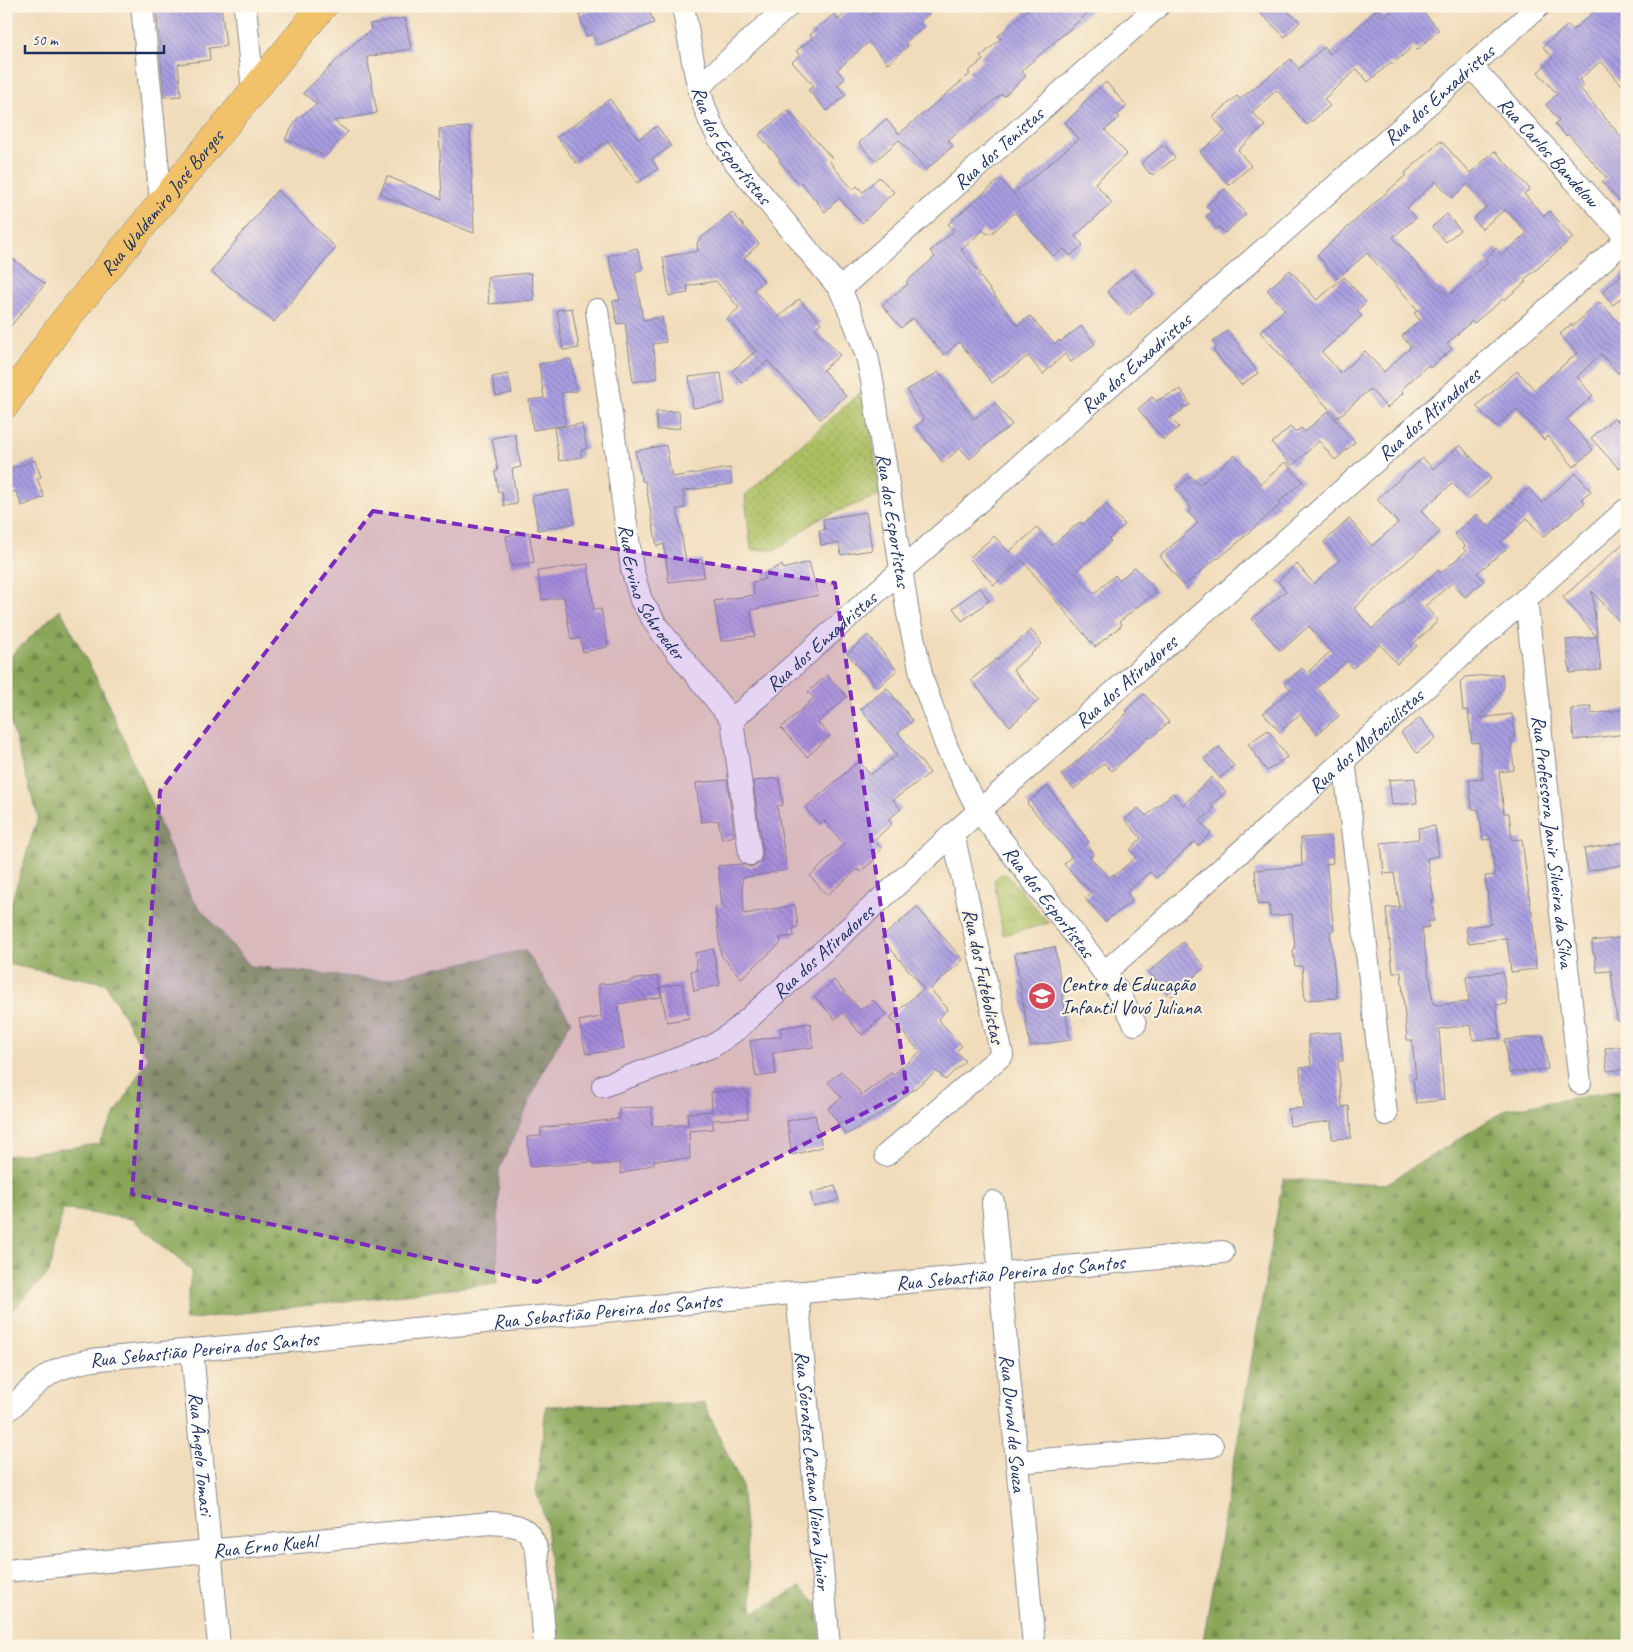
<svg xmlns="http://www.w3.org/2000/svg" width="1633" height="1652" font-family="Caveat,sans-serif">
<defs>
<pattern id="grass-dots" width="8" height="8" patternUnits="userSpaceOnUse" patternTransform="scale(1.25)"><rect width="8" height="8" fill="#acbf62"/><path d="M2 2h.1M6 6h.1" fill="none" stroke="#8b9c54" stroke-width="1.8" stroke-linecap="round"/></pattern>
<pattern id="forest-firs" width="22" height="20" patternUnits="userSpaceOnUse" patternTransform="scale(1.25)"><rect width="22" height="20" fill="#89a658"/><path d="M5 1l3.5 6h-7zM16 11l3.5 6h-7z" fill="#6f884c"/></pattern>
<pattern id="park-tufts" width="24" height="20" patternUnits="userSpaceOnUse" patternTransform="scale(1.25)"><rect width="24" height="20" fill="#acbf62"/><path d="M3 7l-1-3M5 7V3M7 7l1-3M15 17l-1-3M17 17v-4M19 17l1-3" fill="none" stroke="#8b9c54"/></pattern>
<pattern id="building-back-hatch" width="6" height="6" patternUnits="userSpaceOnUse" patternTransform="scale(1.25)"><rect width="6" height="6" fill="#a99ee1"/><path d="M-1 5l2 2M0 0l6 6M5-1l2 2" fill="none" stroke="#8981ba"/></pattern>
</defs>
<rect width="100%" height="100%" fill="#fcf5e5"/>
<filter id="ink" filterUnits="userSpaceOnUse"><feTurbulence type="fractalNoise" baseFrequency=".02" numOctaves="2"/><feDisplacementMap in="SourceGraphic" scale="10" xChannelSelector="R" yChannelSelector="G"/><feConvolveMatrix kernelMatrix="1 2 1 2 8 2 1 2 1" color-interpolation-filters="sRGB"/></filter>
<filter id="wash" filterUnits="userSpaceOnUse"><feTurbulence type="fractalNoise" baseFrequency=".0096" numOctaves="4" result="noise"/><feDisplacementMap in="SourceGraphic" scale="20" xChannelSelector="R" yChannelSelector="G"/><feGaussianBlur stdDeviation="1.12" result="paint"/><feColorMatrix in="noise" values="0 0 0 0 0 0 0 0 0 0 0 0 0 0 0 0 0 1.4 0 .05"/><feComposite in="paint" operator="in"/></filter>
<g filter="url(#wash)">
<rect width="100%" height="100%" fill="#f0dcba"/>
<polygon fill="url(#grass-dots)" stroke="#647760" points="865,388 880,495 818,519 783,546 774,550 751,550 745,495"/>
<g fill="url(#forest-firs)" stroke="#526a5b">
<polygon points="60,609 102,689 192,899 250,966 380,980 525,950 571,1021 544,1069 499,1170 497,1283 184,1320 192,1271 132,1219 63,1209 49,1273 6,1316 6,1156 98,1144 148,1058 105,983 6,964 6,919 38,817 6,707 6,660"/>
<polygon points="1627,1089 1627,1646 1202,1646 1283,1179 1386,1184 1507,1109"/>
<polygon points="704,1403 741,1483 753,1613 799,1587 817,1603 822,1646 557,1646 546,1523 536,1491 546,1406"/>
</g>
<polygon fill="url(#park-tufts)" stroke="#647760" points="1001,874 1007,875 1049,923 1003,935 994,880"/>
<g id="blocks">
<g fill="url(#building-back-hatch)" fill-rule="evenodd">
<polygon points="156,6 221,6 226,46 209,48 210,60 178,64 181,96 164,97"/>
<polygon points="601,6 647,6 654,23 597,45 593,34 587,36 579,15"/>
<polygon points="853,6 862,6 871,15 882,6 923,6 929,14 920,22 924,27 905,43 908,46 888,64 869,42 837,70 845,79 837,85 846,95 827,111 808,90 814,86 792,62 800,55 796,51 813,38 810,35 834,14 838,20"/>
<polygon points="1032,6 1096,6 1021,71 1026,76 1004,96 1002,94 948,140 953,146 926,170 899,140 875,161 859,143 886,119 899,134 970,74 968,72 983,60 980,57 1001,39 998,36"/>
<polygon points="1253,6 1282,6 1300,22 1285,37"/>
<polygon points="1397,6 1418,6 1439,30 1417,50 1413,46 1393,64 1391,62 1368,82 1357,69 1324,99 1330,106 1307,125 1277,90 1252,112 1265,126 1238,150 1251,166 1229,185 1200,152 1225,131 1213,117 1237,96 1240,99 1291,59 1299,69 1324,47 1330,54 1377,9 1384,17"/>
<polygon points="1601,6 1627,6 1627,27 1619,35 1627,44 1627,91 1601,61 1579,80 1584,85 1580,88 1623,139 1621,141 1627,148 1627,195 1619,201 1602,182 1607,178 1568,134 1566,136 1555,124 1559,120 1546,105 1557,94 1538,72 1553,58 1543,47 1568,25 1573,30"/>
<polygon points="405,18 411,49 367,57 377,113 334,121 348,132 326,156 285,139 297,119 317,104 303,93 358,40 371,30 370,24"/>
<polygon points="1106,82 1127,106 1117,115 1120,117 1105,130 1127,154 1095,183 1112,203 1075,236 1083,245 1070,256 1064,249 1053,256 1015,212 991,234 990,232 987,234 983,230 961,250 980,273 978,274 1018,326 1030,316 1055,344 1059,340 1060,342 1081,326 1095,344 1071,362 1065,354 1043,374 1028,356 992,383 959,342 944,355 913,318 901,328 882,305 908,284 906,282 935,257 930,251 954,231 948,224 1000,179 1013,194 1079,139 1065,122 1083,106 1081,105"/>
<polygon points="610,99 638,139 657,126 671,146 652,159 658,169 637,183 607,141 576,163 557,137"/>
<polygon points="788,110 832,158 829,161 853,190 857,186 863,192 879,177 894,192 862,223 839,198 825,212 801,182 799,184 779,161 780,159 759,135"/>
<polygon points="470,127 474,233 443,221 380,194 387,176 442,199 439,129"/>
<path d="M1441,141L1470,173L1495,151L1530,189L1524,194L1544,216L1550,211L1573,238L1524,280L1526,282L1504,300L1503,299L1474,323L1472,321L1447,344L1452,349L1430,368L1428,365L1401,390L1403,393L1387,408L1370,389L1337,418L1260,332L1285,310L1267,290L1290,270L1317,300L1344,277L1366,302L1357,311L1362,316L1322,352L1341,373L1365,351L1384,372L1411,347L1402,336L1420,320L1414,313L1418,310L1367,253L1337,279L1317,255L1406,175L1405,173ZM1436,181L1452,198L1468,184L1487,206L1473,219L1482,229L1505,209L1527,233L1502,255L1496,248L1485,259L1488,263L1448,296L1440,287L1438,289L1393,237L1416,218L1407,208Z"/>
<polygon points="1164,144 1175,158 1153,175 1151,173 1150,174 1141,163"/>
<polygon points="1225,189 1246,214 1225,233 1219,227 1217,229 1206,216 1212,212 1206,206"/>
<polygon points="277,190 336,248 274,322 211,272"/>
<polygon points="732,212 759,244 744,258 764,281 754,290 779,317 799,299 821,323 815,328 840,355 823,370 846,396 820,419 768,361 742,383 732,371 756,351 727,319 739,308 716,281 687,286 688,293 669,296 663,257 698,251 697,242"/>
<polygon points="1447,214 1460,230 1446,242 1432,227"/>
<polygon points="637,248 643,269 635,272 643,320 662,317 666,342 653,344 658,378 633,382 625,323 617,324 613,301 620,300 608,256"/>
<polygon points="6,253 45,284 6,332"/>
<polygon points="1132,270 1153,294 1128,316 1107,291"/>
<polygon points="1627,270 1627,293 1613,305 1602,292"/>
<polygon points="531,273 534,300 489,304 487,277"/>
<polygon points="1600,302 1627,332 1627,365 1618,373 1601,354 1577,377 1593,396 1567,419 1593,450 1574,467 1548,436 1544,440 1517,409 1496,427 1476,406 1517,371 1535,390 1577,353 1560,334 1572,324 1573,326"/>
<polygon points="572,308 579,348 563,350 557,310"/>
<polygon points="1228,330 1258,373 1241,385 1213,350 1217,347 1213,342"/>
<polygon points="571,359 576,391 561,393 565,425 533,430 529,400 544,398 539,364"/>
<polygon points="939,372 974,419 995,403 1012,425 996,436 970,459 960,448 943,463 916,426 924,420 907,390"/>
<polygon points="721,373 725,403 693,408 689,377"/>
<polygon points="508,374 512,393 496,396 492,377"/>
<polygon points="1181,389 1190,405 1182,408 1183,410 1170,418 1179,427 1164,440 1138,409 1152,397 1156,401"/>
<polygon points="679,411 680,428 657,430 656,412"/>
<polygon points="1328,411 1355,442 1335,460 1319,441 1292,466 1272,443 1290,427 1295,432 1301,428 1305,432"/>
<polygon points="1627,414 1627,462 1619,469 1591,438 1614,418 1618,422"/>
<polygon points="582,424 587,449 581,450 582,457 559,461 554,428"/>
<polygon points="515,434 521,467 512,469 517,504 504,506 502,492 498,492 495,471 498,471 492,438"/>
<polygon points="666,445 672,477 730,468 732,484 683,491 685,508 677,509 686,561 702,559 704,577 669,582 664,544 657,546 645,481 642,481 635,451"/>
<polygon points="1460,445 1491,479 1468,500 1453,483 1421,511 1440,532 1354,608 1372,629 1438,570 1441,573 1466,551 1463,548 1465,546 1454,534 1477,514 1488,526 1514,504 1512,503 1529,488 1542,503 1576,473 1591,491 1582,498 1585,503 1543,537 1527,518 1500,543 1506,549 1477,573 1484,581 1465,597 1452,583 1425,606 1438,621 1414,643 1417,646 1397,664 1380,644 1353,668 1347,661 1317,688 1339,716 1317,734 1300,714 1280,732 1263,713 1291,690 1285,683 1302,668 1307,673 1331,651 1309,626 1281,651 1252,619 1286,591 1278,581 1297,564 1314,584 1340,560 1324,542 1349,519 1372,546 1398,523 1377,499 1423,458 1433,469"/>
<polygon points="1235,455 1261,484 1285,462 1303,481 1278,503 1280,505 1236,544 1218,559 1217,558 1185,585 1183,585 1160,556 1198,523 1188,512 1192,509 1176,489 1191,476 1199,485"/>
<polygon points="35,460 41,477 37,478 44,497 22,506 16,491 6,494 6,471"/>
<polygon points="570,490 575,523 538,530 532,496"/>
<polygon points="1106,504 1125,525 1109,539 1111,541 1075,572 1094,594 1115,575 1119,580 1135,567 1157,591 1119,622 1122,625 1095,647 1022,560 994,585 969,558 994,536 1009,552 1037,528 1052,545 1080,522 1082,525"/>
<polygon points="866,512 872,550 841,555 839,543 821,545 819,530 825,530 823,519"/>
<polygon points="529,532 534,562 511,566 506,536"/>
<polygon points="1627,540 1627,630 1592,591 1601,670 1570,673 1566,640 1597,637 1563,597"/>
<polygon points="809,562 818,595 751,610 755,636 721,641 714,601 754,595 752,582 765,579 764,573 782,565 783,569"/>
<polygon points="588,564 594,610 601,609 608,645 607,647 583,652 580,638 571,640 564,597 542,600 538,571"/>
<polygon points="980,587 989,601 962,621 953,608"/>
<polygon points="1031,630 1042,644 1013,670 1039,700 1010,726 971,680 996,659 997,660"/>
<polygon points="868,635 897,670 877,688 847,654"/>
<polygon points="1502,674 1504,687 1479,718 1512,714 1515,738 1511,739 1514,770 1499,772 1504,813 1509,813 1512,840 1522,839 1531,911 1532,911 1536,969 1511,972 1507,938 1468,943 1466,927 1491,924 1485,876 1495,875 1491,839 1483,840 1479,809 1472,809 1469,780 1483,779 1479,742 1472,743 1468,710 1463,711 1460,682 1465,677"/>
<polygon points="827,675 847,697 818,723 830,736 807,757 781,728 814,698 808,692"/>
<polygon points="887,688 913,721 898,733 930,773 893,800 901,809 888,820 892,824 874,840 882,849 873,856 875,859 860,872 858,869 827,895 810,876 844,844 824,821 820,825 805,808 859,761 870,775 897,755 861,709"/>
<polygon points="1144,694 1169,722 1151,738 1149,736 1112,771 1104,763 1074,789 1061,775 1091,749 1128,712 1126,710"/>
<polygon points="1591,706 1592,714 1627,709 1627,734 1574,740 1571,709"/>
<polygon points="1420,718 1436,738 1417,753 1401,733"/>
<polygon points="1268,730 1287,757 1267,771 1248,744"/>
<polygon points="1219,747 1234,766 1220,778 1204,759"/>
<polygon points="1212,777 1226,792 1211,805 1214,809 1200,821 1211,833 1198,846 1194,842 1156,878 1150,872 1127,892 1133,900 1105,922 1085,898 1091,893 1064,864 1072,856 1027,803 1048,786 1089,842 1086,844 1094,854 1090,857 1109,878 1113,874 1114,876 1136,857 1130,850 1141,838 1125,820 1138,808 1146,816 1173,793 1183,805"/>
<polygon points="779,778 783,805 777,806 787,870 742,878 744,914 795,905 798,927 793,928 794,936 780,938 781,943 741,978 721,955 715,907 722,906 718,866 742,864 751,867 761,863 763,852 753,781"/>
<polygon points="1415,778 1417,803 1392,805 1389,780"/>
<polygon points="727,780 734,836 722,839 718,820 701,822 696,783"/>
<polygon points="1435,826 1439,856 1427,858 1434,900 1432,900 1434,921 1428,921 1429,927 1422,928 1429,978 1430,978 1433,1004 1436,1004 1436,1005 1469,1002 1466,976 1503,972 1507,1004 1496,1005 1500,1038 1473,1040 1471,1025 1439,1029 1444,1100 1416,1103 1413,1079 1416,1078 1412,1040 1407,1040 1401,972 1393,973 1386,908 1400,907 1394,873 1384,874 1381,843 1419,839 1418,828"/>
<polygon points="1331,836 1333,863 1326,864 1334,930 1330,931 1337,998 1305,1000 1302,966 1295,966 1293,950 1295,949 1292,914 1270,916 1269,904 1258,905 1255,870 1302,866 1301,838"/>
<polygon points="1627,842 1627,864 1588,871 1584,849"/>
<polygon points="917,907 963,960 930,989 948,1009 938,1019 962,1046 956,1051 965,1061 945,1080 937,1071 887,1110 846,1135 828,1108 842,1098 828,1082 841,1071 862,1095 891,1073 893,1075 920,1052 890,1018 924,988 881,938"/>
<polygon points="1627,937 1627,1021 1617,1021 1611,971 1597,972 1595,954 1593,954 1592,941"/>
<polygon points="1183,942 1205,967 1171,997 1149,972"/>
<polygon points="1055,947 1070,1040 1030,1046 1015,953"/>
<polygon points="713,949 720,985 694,991 691,971 697,970 695,953"/>
<polygon points="658,976 661,997 618,1004 624,1049 586,1054 579,1021 601,1017 599,984 631,982 631,980"/>
<polygon points="834,980 860,1010 873,1000 886,1014 862,1035 843,1013 835,1019 815,997"/>
<polygon points="682,983 689,1018 667,1022 660,987"/>
<polygon points="810,1023 813,1047 773,1053 776,1074 756,1077 750,1041 781,1036 780,1028"/>
<polygon points="1340,1032 1343,1061 1338,1061 1342,1107 1349,1106 1351,1138 1332,1139 1331,1121 1290,1126 1288,1109 1304,1108 1300,1068 1311,1067 1308,1035"/>
<polygon points="1543,1036 1548,1069 1509,1073 1505,1040"/>
<polygon points="1627,1046 1627,1069 1607,1071 1605,1048"/>
<polygon points="747,1090 748,1118 713,1120 713,1129 689,1131 690,1159 654,1160 654,1164 621,1174 620,1163 594,1165 593,1162 530,1167 527,1137 541,1136 541,1128 619,1119 619,1108 652,1107 652,1126 688,1125 687,1113 712,1111 711,1092"/>
<polygon points="815,1115 822,1147 792,1155 787,1121"/>
<polygon points="835,1186 839,1200 814,1207 810,1193"/>
</g>
</g>
</g>
<g filter="url(#ink)">
<use href="#blocks" fill-opacity="0" stroke="#86868c" stroke-width="1"/>
<g fill="none" stroke-linecap="round" stroke-linejoin="round">
<g stroke="#86868c" stroke-width="24">
<g id="minor">
<polyline points="142,6 161,202"/>
<polyline points="245,6 253,91"/>
<path id="s1" d="M683,6C690,41 694,78 706,111C712,129 722,143 732,158L840,289L855,323L867,356L872,380L908,614L923,682L947,748L979,811L1116,988L1135,1024"/>
<path id="s2" d="M1471,66L1627,238"/>
<polyline points="699,87 788,6"/>
<path id="s3" d="M840,289L1158,6"/>
<path id="s4" d="M597,310L632,569L641,600L659,629L732,720L750,854"/>
<path id="s5" d="M1526,599L1580,1083"/>
<path id="s6" d="M732,720L1539,6"/>
<polyline points="1344,760 1386,1114"/>
<path id="s7" d="M1104,973L1627,509"/>
<path id="s8" d="M603,1086L713,1046L736,1030L953,834L1627,239"/>
<polyline points="886,1155 1002,1055 953,834"/>
<path id="s9" d="M993,1202L1034,1646"/>
<path id="s10" d="M797,1293L829,1646"/>
<path id="s11" d="M192,1350L219,1646"/>
<path id="s12" d="M6,1412C21,1399 40,1378 57,1370C71,1364 85,1361 99,1359L1223,1252"/>
<polyline points="1017,1462 1212,1446"/>
<path id="s13" d="M6,1571L490,1523C515,1525 528,1523 537,1550L545,1646"/>
</g>
</g>
<g stroke="#86868c" stroke-width="29">
<g id="major">
<path id="s14" d="M6,404L60,326L323,6"/>
</g>
</g>
<use href="#minor" stroke="#fff" stroke-width="22"/>
<use href="#major" stroke="#f2c26a" stroke-width="28"/>
</g>
</g>
<path fill="#7b2cbf" fill-opacity="0.2" stroke="#7b2cbf" stroke-width="4" stroke-dasharray="10 6" stroke-linejoin="round" d="M373,511L835,583L907,1091L537,1282L132,1194L160,791Z"/>
<defs>
<g id="school-disc" transform="scale(1.4375)"><circle r="9.5" fill="#d1495b" stroke="#fcf5e5"/><path d="M0-5L7-2L0 1L-7-2ZM-4 1L0 2.5L4 1V4Q0 6-4 4Z" fill="#fff"/></g>
</defs>
<g fill-rule="evenodd">
<use href="#school-disc" x="1042" y="996"/>
</g>
<g text-anchor="middle" stroke-width="4.5" stroke-linejoin="round" paint-order="stroke">
<g font-size="20" fill="#1b2f5e" stroke="#fcf5e5">
<text dy="7" stroke="none"><textPath href="#s6" startOffset="944">Rua dos Enxadristas</textPath></text>
<text dy="7" stroke="none"><textPath href="#s1" startOffset="150">Rua dos Esportistas</textPath></text>
<text dy="7" stroke="none"><textPath href="#s3" startOffset="212">Rua dos Tenistas</textPath></text>
<text dy="7" stroke="none"><textPath href="#s2" startOffset="116">Rua Carlos Bandelow</textPath></text>
<text dy="7" stroke="none"><textPath href="#s14" startOffset="255">Rua Waldemiro José Borges</textPath></text>
<text dy="7" stroke="none"><textPath href="#s6" startOffset="539">Rua dos Enxadristas</textPath></text>
<text dy="7" stroke="none"><textPath href="#s8" startOffset="1072">Rua dos Atiradores</textPath></text>
<text dy="7" stroke="none"><textPath href="#s1" startOffset="570">Rua dos Esportistas</textPath></text>
<text dy="7" stroke="none"><textPath href="#s4" startOffset="290">Rua Ervino Schroeder</textPath></text>
<text dy="7" stroke="none"><textPath href="#s6" startOffset="119">Rua dos Enxadristas</textPath></text>
<text dy="7" stroke="none"><textPath href="#s8" startOffset="668">Rua dos Atiradores</textPath></text>
<text dy="7" stroke="none"><textPath href="#s7" startOffset="350">Rua dos Motociclistas</textPath></text>
<text dy="7" stroke="none"><textPath href="#s5" startOffset="244">Rua Professora Janir Silveira da Silva</textPath></text>
<text dy="7" stroke="none"><textPath href="#s1" startOffset="990">Rua dos Esportistas</textPath></text>
<text dy="7" stroke="none"><textPath href="#s8" startOffset="262">Rua dos Atiradores</textPath></text>
<text transform="translate(984 976) rotate(78)" y="7">Rua dos Futebolistas</text>
<text dy="7" stroke="none"><textPath href="#s12" startOffset="1025">Rua Sebastião Pereira dos Santos</textPath></text>
<text dy="7" stroke="none"><textPath href="#s12" startOffset="620">Rua Sebastião Pereira dos Santos</textPath></text>
<text dy="7" stroke="none"><textPath href="#s12" startOffset="215">Rua Sebastião Pereira dos Santos</textPath></text>
<text dy="7" stroke="none"><textPath href="#s9" startOffset="222">Rua Durval de Souza</textPath></text>
<text dy="7" stroke="none"><textPath href="#s11" startOffset="104">Rua Ângelo Tomasi</textPath></text>
<text dy="7" stroke="none"><textPath href="#s10" startOffset="178">Rua Sócrates Caetano Vieira Júnior</textPath></text>
<text dy="7" stroke="none"><textPath href="#s13" startOffset="260">Rua Erno Kuehl</textPath></text>
</g>
<g font-size="20" fill="#1b2f5e" stroke="#fcf5e5" text-anchor="start">
<text x="1061" y="991">Centro de Educação<tspan x="1061" dy="23">Infantil Vovó Juliana</tspan></text>
</g>
</g>
<rect width="1633" height="1652" fill="none" stroke="#fcf5e5" stroke-width="25"/>
<path d="M25 45v8h139v-8" fill="none" stroke="#1b2f5e" stroke-width="2.5"/>
<text x="32" y="45" font-size="15" fill="#1b2f5e" stroke="#fcf5e5" stroke-width="4" paint-order="stroke">50 m</text>
</svg>
